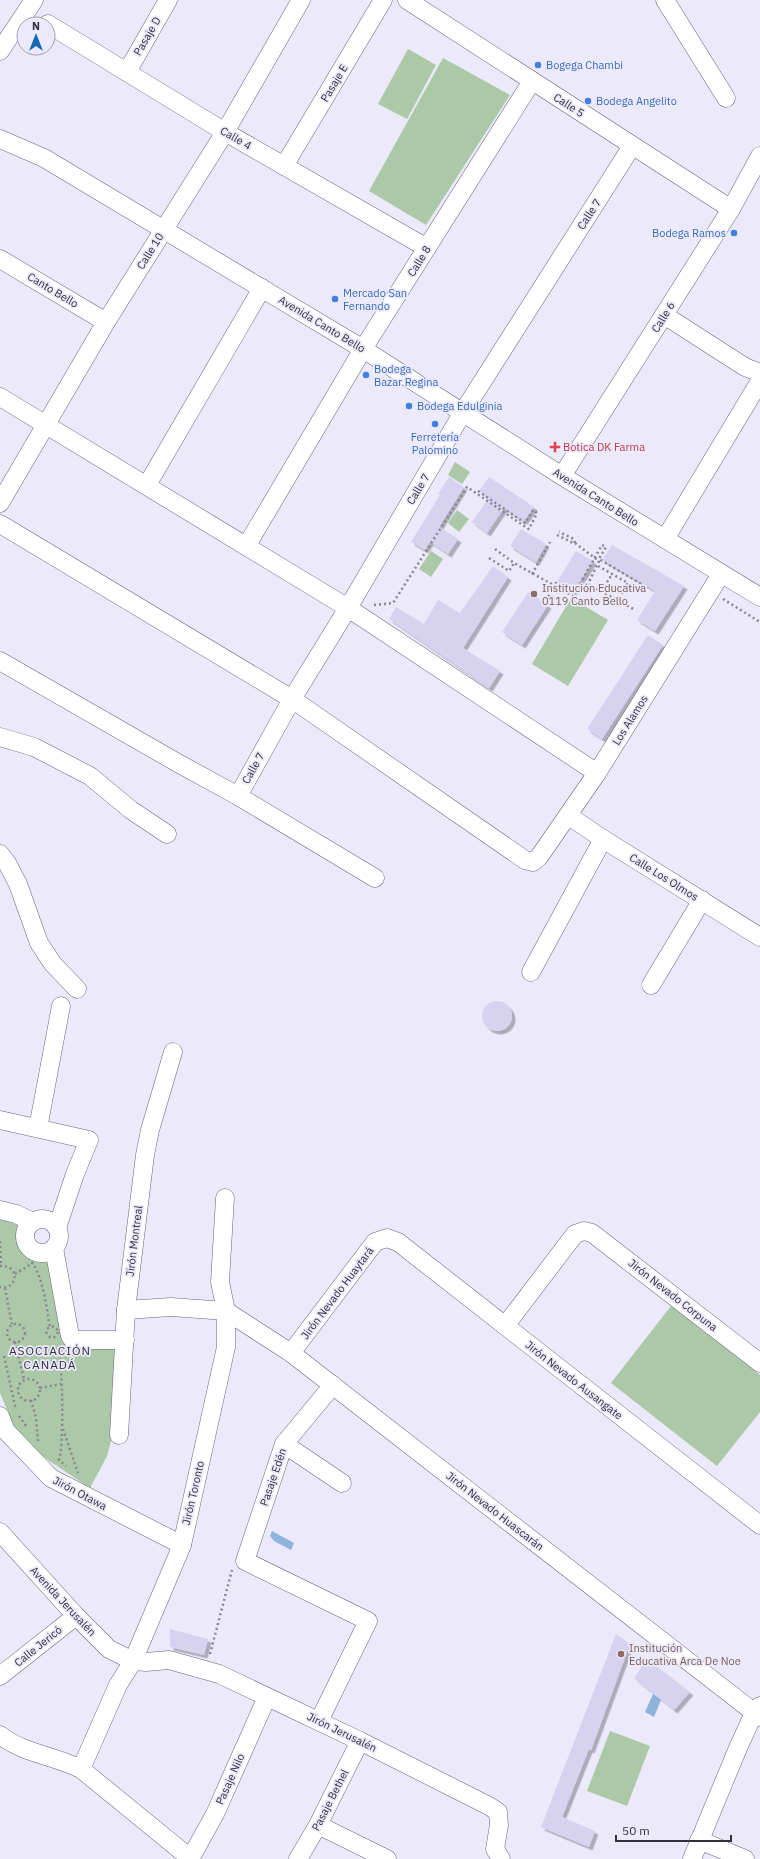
<svg xmlns="http://www.w3.org/2000/svg" width="760" height="1859" font-family="'IBM Plex Sans',sans-serif">
<defs>
<filter id="shadow"><feDropShadow dx="3.5" dy="3.5" stdDeviation="0" flood-color="#0004"/></filter>
</defs>
<rect width="100%" height="100%" fill="#ece9fb"/>
<g fill="#abc9a6">
<polygon points="408,49 436,65 407,119 378,104"/>
<polygon points="443,58 510,95 426,225 369,191"/>
<polygon points="455,462 470,472 462,484 448,475"/>
<polygon points="457,510 469,519 459,532 448,523"/>
<polygon points="431,551 443,559 431,577 419,569"/>
<polygon points="571,598 608,620 568,686 532,664"/>
<path d="M0,1219L19,1225C24,1254 18,1258 51,1261L67,1339L119,1344L114,1430L107,1456L90,1488L45,1458L14,1426L0,1393Z"/>
<polygon points="671,1306 760,1375 760,1412 717,1466 611,1383"/>
<polygon points="610,1731 650,1746 627,1806 587,1791"/>
</g>
<g fill="#8eb4dd">
<polygon points="272,1531 294,1543 291,1550 274,1541 270,1536"/>
<polygon points="653,1694 661,1700 654,1717 645,1712"/>
</g>
<g fill="#d6d2ef" filter="url(#shadow)">
<polygon points="449,477 464,487 439,527 458,539 448,554 430,542 425,550 411,542 440,495 438,494"/>
<polygon points="489,477 534,507 524,521 504,508 487,533 472,522 489,498 479,491"/>
<polygon points="521,529 546,544 536,562 510,546"/>
<polygon points="612,545 684,586 655,631 637,620 655,591 602,560"/>
<polygon points="576,551 593,561 573,592 557,582"/>
<polygon points="493,566 508,577 463,648 500,671 489,688 389,619 396,607 424,624 438,600 460,613"/>
<polygon points="528,592 548,605 522,645 502,632"/>
<polygon points="648,635 663,645 602,739 587,729"/>
<circle cx="497" cy="1016" r="15"/>
<polygon points="170,1629 208,1639 204,1655 170,1647"/>
<polygon points="616,1634 630,1644 591,1750 589,1749 562,1817 595,1831 589,1847 541,1827"/>
<polygon points="647,1659 690,1692 674,1710 634,1678"/>
</g>
<g fill="none" stroke-linecap="round" stroke-linejoin="round">
<g stroke="#68637d" stroke-width="19">
<g id="minor">
<polyline points="407,0 731,209"/>
<polyline points="665,0 726,98"/>
<polyline points="48,24 225,132 427,248"/>
<polyline points="0,51 34,0"/>
<polyline points="127,72 168,0"/>
<polyline points="0,139 44,158 363,349 562,476 760,597"/>
<polyline points="284,166 383,0"/>
<polyline points="0,259 106,322"/>
<polyline points="664,315 745,367 760,373"/>
<polyline points="0,397 348,608 597,773"/>
<polyline points="562,476 731,209 760,156"/>
<polyline points="147,485 262,288"/>
<polyline points="0,503 106,322 225,132 301,0"/>
<polyline points="0,524 292,699 525,860 533,862 539,857 597,773 721,574"/>
<polyline points="665,539 760,381"/>
<polyline points="247,545 363,349 532,81"/>
<polyline points="0,661 176,762 238,796 375,878"/>
<polyline points="0,737 34,747 90,776 131,810 167,834"/>
<polyline points="238,796 292,699 348,608 463,412 632,146"/>
<polyline points="569,816 603,839 760,937"/>
<polyline points="0,854 7,863 18,884 39,943 53,964 77,989"/>
<polyline points="531,972 603,839"/>
<polyline points="651,985 702,900"/>
<polyline points="0,1120 89,1140 75,1174 57,1228"/>
<polyline points="38,1128 61,1006"/>
<polyline points="0,1210 16,1214 33,1222"/>
<circle cx="42" cy="1236" r="17"/>
<polyline points="54,1248 70,1336 73,1340 125,1340"/>
<polyline points="126,1310 171,1307 226,1311 291,1353 760,1717"/>
<polyline points="505,1326 575,1234 584,1231 592,1233 760,1363"/>
<polyline points="291,1353 375,1242 387,1238 398,1242 760,1525"/>
<polyline points="0,1416 6,1431 51,1478 182,1545"/>
<polyline points="119,1435 126,1310 145,1155 150,1130 173,1052"/>
<polyline points="284,1444 342,1483"/>
<polyline points="0,1532 76,1616 109,1649 133,1661 146,1662 169,1660 219,1674 360,1741 489,1806 498,1812 499,1825 495,1849 501,1859"/>
<polyline points="0,1676 76,1616"/>
<polyline points="319,1721 368,1621 245,1561 284,1444 333,1385"/>
<path d="M0,1735C22,1753 55,1756 81,1769L190,1858"/>
<polyline points="81,1769 118,1685 133,1661 182,1545 226,1347 226,1311 220,1282 225,1198"/>
<polyline points="318,1825 387,1859"/>
<polyline points="699,1840 745,1859"/>
<polyline points="190,1859 215,1814 267,1697"/>
<polyline points="298,1859 318,1825 360,1741"/>
<polyline points="692,1859 738,1748 754,1713 760,1706"/>
</g>
</g>
<g stroke="#888694" stroke-width="2.5" stroke-dasharray="2 3" stroke-linecap="butt">
<polyline points="478,491 525,523 533,510 537,513 529,529"/>
<polyline points="557,535 573,543 575,543 574,539 559,532"/>
<polyline points="575,543 600,562"/>
<polyline points="495,549 514,563 573,596 602,545 606,547 599,559 648,588"/>
<polyline points="489,558 509,571 514,563"/>
<polyline points="599,561 588,584 635,610"/>
<polyline points="598,566 628,583 617,600"/>
<polyline points="532,574 550,542"/>
<polyline points="602,591 612,574"/>
<polyline points="723,599 760,622"/>
<polyline points="546,601 556,582"/>
<polyline points="374,605 393,603 467,487 530,530"/>
<path d="M17,1232C16,1254 25,1250 33,1264C44,1282 46,1306 50,1327"/>
<polyline points="0,1241 1,1265"/>
<path d="M0,1266C20,1264 19,1290 0,1287"/>
<polyline points="15,1274 33,1263"/>
<polyline points="5,1288 12,1325"/>
<circle cx="16" cy="1333" r="9"/>
<circle cx="52" cy="1332" r="5.5"/>
<polyline points="15,1342 24,1379"/>
<path d="M58,1349C63,1362 64,1448 59,1460"/>
<polyline points="4,1356 16,1410"/>
<circle cx="29" cy="1390" r="11"/>
<polyline points="40,1388 61,1384"/>
<polyline points="31,1400 36,1418 38,1441"/>
<polyline points="19,1416 27,1427"/>
<polyline points="63,1429 78,1473"/>
<polyline points="58,1459 66,1466"/>
<polyline points="210,1654 232,1570"/>
</g>
<use href="#minor" stroke="#fff" stroke-width="18"/>
</g>
<g fill="#3f7fe0" stroke="#ece9fb" stroke-width="1.5">
<circle cx="538" cy="65" r="4"/>
<circle cx="588" cy="101" r="4"/>
<circle cx="734" cy="233" r="4"/>
<circle cx="335" cy="299" r="4"/>
<circle cx="366" cy="375" r="4"/>
<circle cx="409" cy="406" r="4"/>
<circle cx="435" cy="424" r="4"/>
</g>
<path fill="#e0444e" stroke="#ece9fb" stroke-width="1.5" d="M553 441h4v4h4v4h-4v4h-4v-4h-4v-4h4z"/>
<g fill="#8d6e63" stroke="#ece9fb" stroke-width="1.5">
<circle cx="534" cy="594" r="4"/>
<circle cx="621" cy="1654" r="4"/>
</g>
<g text-anchor="middle" stroke-width="3.5" stroke-linejoin="round" paint-order="stroke">
<g font-size="11" fill="#32303b" stroke="#ece9fb">
<text transform="translate(147 36) rotate(-60)" y="4">Pasaje D</text>
<text transform="translate(334 83) rotate(-59)" y="4">Pasaje E</text>
<text transform="translate(569 105) rotate(33)" y="4">Calle 5</text>
<text transform="translate(236 138) rotate(30)" y="4">Calle 4</text>
<text transform="translate(589 214) rotate(-57)" y="4">Calle 7</text>
<text transform="translate(150 251) rotate(-58)" y="4">Calle 10</text>
<text transform="translate(419 261) rotate(-58)" y="4">Calle 8</text>
<text transform="translate(53 290) rotate(31)" y="4">Canto Bello</text>
<text transform="translate(663 317) rotate(-58)" y="4">Calle 6</text>
<text transform="translate(322 324) rotate(31)" y="4">Avenida Canto Bello</text>
<text transform="translate(418 489) rotate(-59)" y="4">Calle 7</text>
<text transform="translate(596 497) rotate(32)" y="4">Avenida Canto Bello</text>
<text transform="translate(630 720) rotate(-58)" y="4">Los Alamos</text>
<text transform="translate(253 768) rotate(-61)" y="4">Calle 7</text>
<text transform="translate(664 877) rotate(32)" y="4">Calle Los Olmos</text>
<text transform="translate(134 1241) rotate(-83)" y="4">Jirón Montreal</text>
<text transform="translate(337 1293) rotate(-53)" y="4">Jirón Nevado Huaytará</text>
<text transform="translate(673 1295) rotate(38)" y="4">Jirón Nevado Corpuna</text>
<text transform="translate(574 1380) rotate(38)" y="4">Jirón Nevado Ausangate</text>
<text transform="translate(273 1477) rotate(-71)" y="4">Pasaje Edén</text>
<text transform="translate(80 1493) rotate(28)" y="4">Jirón Otawa</text>
<text transform="translate(193 1493) rotate(-77)" y="4">Jirón Toronto</text>
<text transform="translate(495 1511) rotate(38)" y="4">Jirón Nevado Huascarán</text>
<text transform="translate(63 1601) rotate(47)" y="4">Avenida Jerusalén</text>
<text transform="translate(38 1646) rotate(-39)" y="4">Calle Jericó</text>
<text transform="translate(342 1732) rotate(26)" y="4">Jirón Jerusalén</text>
<text transform="translate(230 1779) rotate(-66)" y="4">Pasaje Nilo</text>
<text transform="translate(330 1800) rotate(-63)" y="4">Pasaje Bethel</text>
</g>
<g font-size="11" fill="#366cbe" stroke="#ece9fb" text-anchor="start">
<text x="546" y="69">Bogega Chambi</text>
<text x="596" y="105">Bodega Angelito</text>
<text x="726" y="237" text-anchor="end">Bodega Ramos</text>
<text x="343" y="297">Mercado San<tspan x="343" dy="13">Fernando</tspan></text>
<text x="374" y="373">Bodega<tspan x="374" dy="13">Bazar Regina</tspan></text>
<text x="417" y="410">Bodega Edulginia</text>
<text x="435" y="441" text-anchor="middle">Ferretería<tspan x="435" dy="13">Palomino</tspan></text>
</g>
<g font-size="11" fill="#be3a42" stroke="#ece9fb" text-anchor="start">
<text x="563" y="451">Botica DK Farma</text>
</g>
<g font-size="11" fill="#785e54" stroke="#ece9fb" text-anchor="start">
<text x="542" y="592">Institución Educativa<tspan x="542" dy="13">0119 Canto Bello</tspan></text>
<text x="629" y="1652">Institución<tspan x="629" dy="13">Educativa Arca De Noe</tspan></text>
</g>
<g font-size="12" letter-spacing="1" fill="#32303b" stroke="#ece9fb">
<text x="50" y="1355">ASOCIACIÓN<tspan x="50" dy="14">CANADÁ</tspan></text>
</g>
</g>
<g transform="translate(36 36)"><circle r="19" fill="#ece9fb" stroke="#a29fae"/>
<path d="M0-3L7 15L0 10L-7 15Z" fill="#1469b7"/>
<text y="-6" font-size="11" font-weight="bold" text-anchor="middle" fill="#32303b">N</text>
</g>
<path d="M616 1835v6h115v-6" fill="none" stroke="#32303b" stroke-width="2"/>
<text x="622" y="1835" font-size="12" fill="#32303b" stroke="#ece9fb" stroke-width="3" paint-order="stroke">50 m</text>
</svg>
